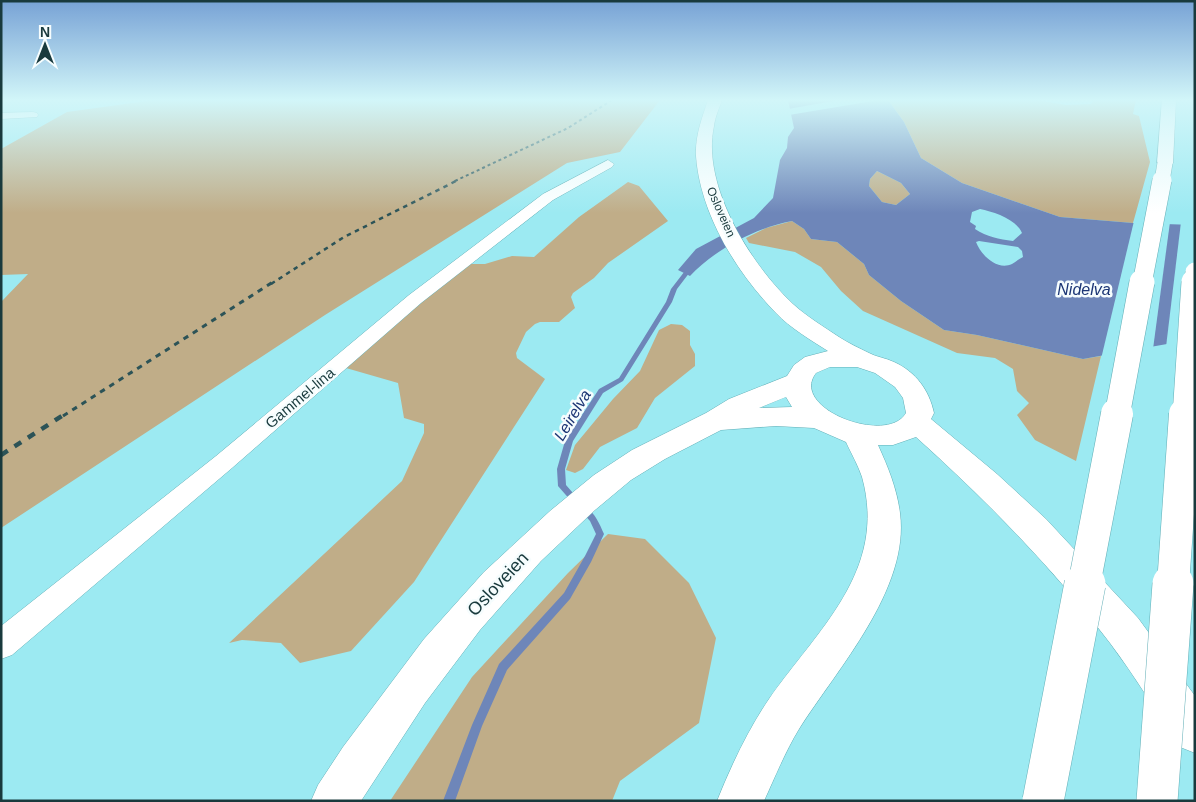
<svg xmlns="http://www.w3.org/2000/svg" width="1196" height="802" font-family="Arial,sans-serif">
<rect width="100%" height="100%" fill="#9ceaf2"/>
<g fill="#c0ad88">
<polygon points="154,100 660,100 620,152 567,163 325,315 1,528 1,302 28,274 1,275 1,170 3,169 1,168 1,149 67,112"/>
<polygon points="888,100 1037,100 1066,105 1091,104 1094,100 1136,100 1133,114 1139,116 1150,162 1133,223 1060,217 962,183 921,158 904,122"/>
<polygon points="877,171 901,183 910,194 896,205 882,202 869,186 870,179"/>
<polygon points="628,182 639,186 668,221 608,263 594,278 573,293 571,297 575,308 559,322 540,322 535,324 526,332 516,353 517,358 545,379 414,582 351,651 300,663 281,643 242,640 229,643 402,481 424,433 424,424 404,418 398,383 346,368 461,268 471,264 485,264 512,256 534,257 579,217"/>
<polygon points="792,221 804,229 811,239 837,242 864,264 869,275 901,301 944,330 977,335 1083,359 1101,356 1076,461 1035,440 1017,415 1029,403 1017,391 1013,369 995,358 957,353 863,311 841,291 821,267 795,252 749,243 746,238 766,228"/>
<polygon points="671,324 682,325 690,331 690,345 695,354 695,366 655,398 637,428 600,447 583,469 575,473 566,470 575,445 613,399 640,371 659,330"/>
<polygon points="608,534 645,539 689,583 716,638 699,723 620,781 612,801 390,801 472,677 568,573"/>
</g>
<path fill="#6e86b9" fill-rule="evenodd" d="M788,100H888L904,122L921,158L962,183L1060,217L1133,223L1195,225V339L1083,359L977,335L944,330L901,301L869,275L864,264L837,242L811,239L804,229L792,221C757,227 714,250 690,276L678,270L696,249L754,218L773,198L780,160L787,148L788,137L794,128ZM877,171L901,183L910,194L896,205L882,202L869,186L870,179ZM980,209C994,212 1016,219 1022,233L1013,241C999,239 987,237 975,229L976,226L970,222L972,212ZM979,241L1018,247L1022,251L1023,257C1019,259 1015,262 1012,264C997,271 981,255 976,242Z"/>
<g fill="#9ceaf2">
<polygon points="839,100 879,100 789,115 788,109"/>
<polygon points="1134,221 1170,222 1153,349 1101,359"/>
<polygon points="1181,222 1195,222 1195,342 1166,347"/>
</g>
<g fill="none" stroke-linecap="round" stroke-linejoin="round">
<g fill="#6e86b9" fill-rule="evenodd">
<polygon points="690,266 693,268 677,289 672,302 623,381 603,393 573,441 565,469 566,485 579,500 578,502 575,503 572,502 558,486 557,469 565,441 599,389 619,378 666,302 671,289 688,267"/>
<path d="M584,507C595,512 599,523 604,534L591,562L570,599L507,670L482,726L455,801H443L472,725L499,664L564,593L585,556L596,534L590,521L580,510L581,508Z"/>
</g>
<g stroke="#62afb7" stroke-width="1">
<g id="minor">
<polygon points="33,112 37,113 38,115 37,117 1,119 1,113"/>
<polygon points="608,160 614,164 612,167 553,200 421,303 232,468 12,655 1,659 1,626 216,456 409,295 543,194"/>
</g>
</g>
<g stroke="#62afb7" stroke-width="1">
<g id="trunk">
<path d="M708,100H722C719,109 715,117 714,126C701,185 751,265 793,304C806,316 824,327 839,337C848,343 859,348 869,353C876,357 886,358 894,362C916,372 929,390 934,413L931,419L997,474L1046,519L1138,618L1195,696V753L1180,747C1157,713 1135,676 1110,643C1053,568 986,500 916,437L893,445H878C888,467 897,489 900,513C910,589 837,669 799,729C785,752 775,777 764,801H717C731,766 748,730 769,699C817,630 888,571 862,477C858,465 851,453 846,442L814,428L776,426L721,430L665,459L631,480L595,510L541,561L480,630L425,703L361,801H311L318,785L343,747L424,639L484,572L550,511L594,475L632,450L706,413L729,399L787,376L794,365L805,357L828,351C812,341 789,327 776,313C736,272 700,213 696,156C695,136 702,118 708,100ZM830,367H857L875,373L895,387L903,398L906,413C887,446 788,408 816,373ZM786,397L792,407L759,408Z"/>
<polygon points="1162,100 1176,100 1173,163 1171,166 1159,166 1157,163"/>
</g>
</g>
<use href="#minor" fill="#fff" fill-rule="evenodd"/>
<use href="#trunk" fill="#fff" fill-rule="evenodd"/>
<polyline stroke="#2c5357" stroke-width="2" stroke-dasharray="3 3" stroke-linecap="butt" points="455,181 568,128 612,100"/>
<polyline stroke="#2c5357" stroke-width="2.5" stroke-dasharray="4.5 4.5" stroke-linecap="butt" points="271,284 344,237 458,180"/>
<polyline stroke="#2c5357" stroke-width="3" stroke-dasharray="5.5 5.5" stroke-linecap="butt" points="63,416 273,282"/>
<polyline stroke="#2c5357" stroke-width="4.5" stroke-dasharray="8 8" stroke-linecap="butt" points="1,455 65,414"/>
<g stroke="#62afb7" stroke-width="16" stroke-linecap="butt">
<polyline id="trunk-bridge-far4" points="1162,181 1165,163"/>
</g>
<g stroke="#62afb7" stroke-width="20" stroke-linecap="butt">
<g id="trunk-bridge-far3">
<polyline points="1142,284 1162,180"/>
<polyline points="1194,284 1195,272"/>
</g>
</g>
<g stroke="#62afb7" stroke-width="26" stroke-linecap="butt">
<g id="trunk-bridge-far2">
<polyline points="1117,416 1142,282"/>
<polyline points="1185,416 1194,282"/>
</g>
</g>
<g stroke="#62afb7" stroke-width="33" stroke-linecap="butt">
<g id="trunk-bridge-far1">
<polyline points="1084,585 1117,414"/>
<polyline points="1173,585 1185,414"/>
</g>
</g>
<g stroke="#62afb7" stroke-width="42" stroke-linecap="butt">
<g id="trunk-bridge">
<polyline points="1043,801 1085,584"/>
<polyline points="1157,801 1173,584"/>
</g>
</g>
<use href="#trunk-bridge-far4" stroke="#fff" stroke-width="15"/>
<use href="#trunk-bridge-far3" stroke="#fff" stroke-width="19"/>
<use href="#trunk-bridge-far2" stroke="#fff" stroke-width="25"/>
<use href="#trunk-bridge-far1" stroke="#fff" stroke-width="32"/>
<use href="#trunk-bridge" stroke="#fff" stroke-width="41"/>
</g>
<linearGradient id="sky" x2="0" y2="1"><stop stop-color="#77a2d5"/><stop offset="0.47" stop-color="#d2f6f9"/><stop offset="1" stop-color="#d2f6f9" stop-opacity="0"/></linearGradient>
<rect width="1196" height="213" fill="url(#sky)"/>
<g text-anchor="middle" stroke-width="5" stroke-linejoin="round" paint-order="stroke">
<g font-size="12" fill="#193a3d" stroke="#f6fdfe">
<text transform="translate(721 212) rotate(66)" y="4">Osloveien</text>
</g>
<g font-size="15" fill="#193a3d" stroke="#f6fdfe">
<text transform="translate(300 398) rotate(-40)" y="5">Gammel-lina</text>
</g>
<g font-size="16" font-style="italic" fill="#1c3675" stroke="#f6fdfe">
<text x="1084" y="295">Nidelva</text>
<text transform="translate(572 415) rotate(-59)" y="6">Leirelva</text>
</g>
<g font-size="18" fill="#193a3d" stroke="#f6fdfe">
<text transform="translate(498 584) rotate(-47)" y="6">Osloveien</text>
</g>
</g>
<rect width="1196" height="802" fill="none" stroke="#193a3d" stroke-width="5"/>
<g transform="translate(45 45)" stroke="#f6fdfe" stroke-width="4" paint-order="stroke">
<path d="M0-4L9 19L0 12L-9 19Z" fill="#193a3d"/>
<text y="-8" font-size="14" font-weight="bold" text-anchor="middle" fill="#193a3d">N</text>
</g>
</svg>
